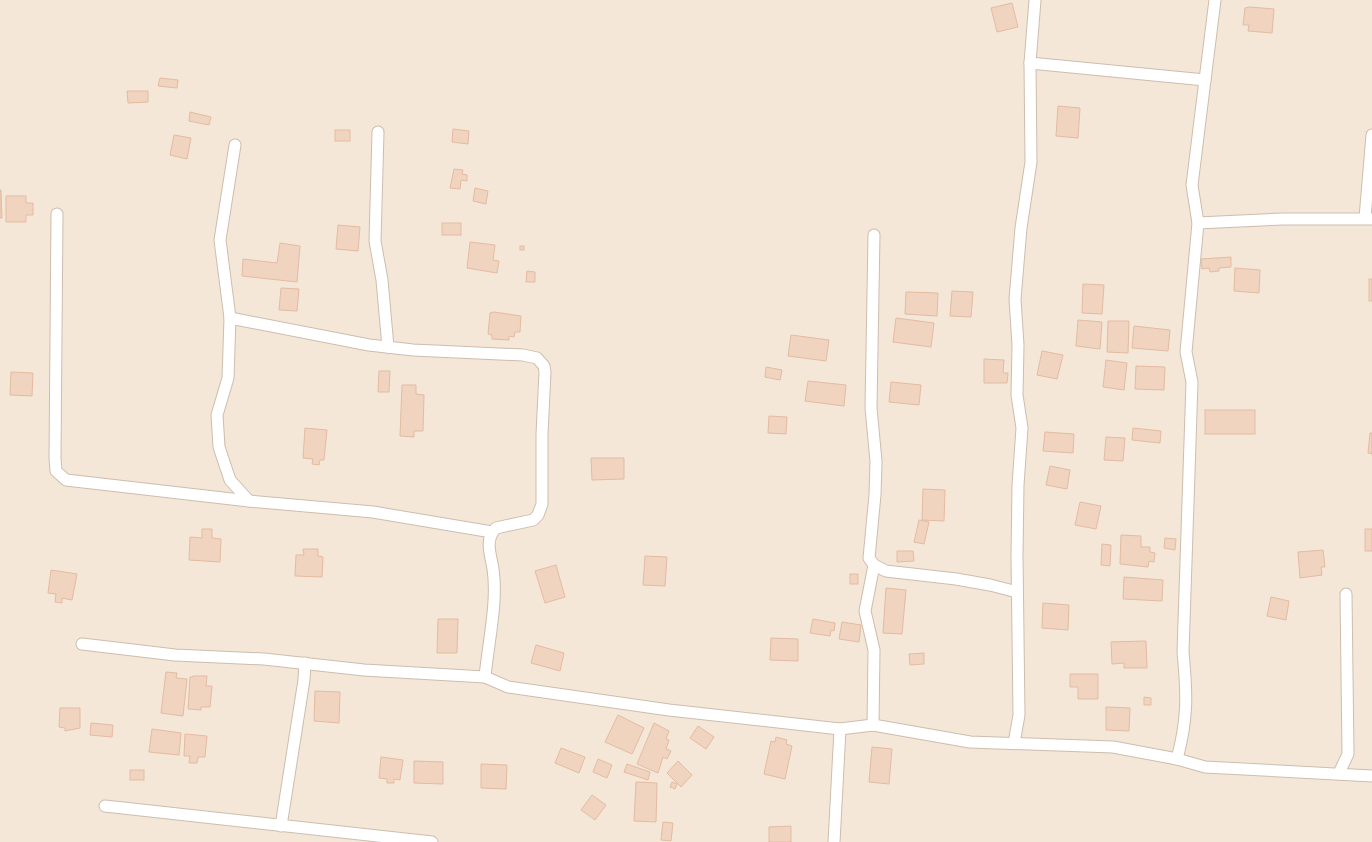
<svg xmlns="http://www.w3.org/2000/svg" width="1372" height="842" font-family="Rubik,sans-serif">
<rect width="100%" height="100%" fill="#fcf5e8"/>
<rect fill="#f4e7d7" x="0" y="0" width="1372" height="842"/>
<g fill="#f1d4c0" stroke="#e3bba1">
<polygon points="1012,3 1018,27 997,32 991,8"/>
<polygon points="1250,7 1274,9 1272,33 1248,31 1249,25 1243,25 1245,8"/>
<polygon points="160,78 178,80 177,88 158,86"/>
<polygon points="127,91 148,91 148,102 128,103"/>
<polygon points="1058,106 1080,108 1078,138 1056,136"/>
<polygon points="190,112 211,117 209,125 189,121"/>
<polygon points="453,129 469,131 468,144 452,142"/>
<rect x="335" y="130" width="15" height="11"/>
<polygon points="174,135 191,138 187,159 170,155"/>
<polygon points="454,169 463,170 462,174 467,175 467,181 461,180 460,189 450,188"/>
<polygon points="475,188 488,191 486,204 473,201"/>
<polygon points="0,190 1,190 2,218 0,218"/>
<polygon points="6,196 26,196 26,203 33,203 33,215 26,215 26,222 6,222"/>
<rect x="442" y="223" width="19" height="12"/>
<polygon points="338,225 360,227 358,251 336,249"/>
<polygon points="470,242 495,245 493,260 499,261 497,273 467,268"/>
<polygon points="280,243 300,246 297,282 242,276 243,259 277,263"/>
<rect x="520" y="246" width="4" height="4"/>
<polygon points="1231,257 1231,267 1219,268 1219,271 1210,272 1209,268 1202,269 1201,259"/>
<polygon points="1235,268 1260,270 1259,293 1234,291"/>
<polygon points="527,271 535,272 535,282 526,282"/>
<rect x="1369" y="279" width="3" height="22"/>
<polygon points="1083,284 1104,285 1102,314 1082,313"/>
<polygon points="281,288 299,289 297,311 279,310"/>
<polygon points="952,291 973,292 971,317 950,316"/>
<polygon points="906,292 938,293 937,316 905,314"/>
<polygon points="494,312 521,316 520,332 515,332 514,337 509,336 509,340 492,339 492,335 488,334 490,313"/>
<polygon points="896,318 934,323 931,347 893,342"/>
<polygon points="1078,320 1102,322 1100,349 1076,346"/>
<polygon points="1108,321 1129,321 1128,353 1107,352"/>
<polygon points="1134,326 1170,330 1168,351 1132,348"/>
<polygon points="791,335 829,340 826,361 788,356"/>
<polygon points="1042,351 1063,355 1057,379 1037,375"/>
<polygon points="984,359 1004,360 1003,373 1008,373 1007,383 984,383"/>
<polygon points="1106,360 1127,363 1124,390 1103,387"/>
<polygon points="1136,366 1165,367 1164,390 1135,389"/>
<polygon points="766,367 782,370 780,380 765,377"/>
<polygon points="379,371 390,371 389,392 378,392"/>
<polygon points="11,372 33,373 32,396 10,395"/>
<polygon points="808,381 846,385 844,406 805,401"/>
<polygon points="891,382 921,385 919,405 889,402"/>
<polygon points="402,385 416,385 416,394 424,395 423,431 414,431 414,437 400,436"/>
<rect x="1205" y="410" width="50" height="24"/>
<polygon points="769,416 787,417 786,434 768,433"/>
<polygon points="305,428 327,430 324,460 320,460 319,465 312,464 313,459 303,458"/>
<polygon points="1133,428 1161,431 1160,443 1132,440"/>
<polygon points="1045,432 1074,434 1073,453 1043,451"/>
<polygon points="1370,433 1372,433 1372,454 1368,453"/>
<polygon points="1106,437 1125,438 1123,461 1104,460"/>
<polygon points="591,458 624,458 624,479 592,480"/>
<polygon points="1050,466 1070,470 1067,489 1046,485"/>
<polygon points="923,489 945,490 944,521 922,520"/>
<polygon points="1080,502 1101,506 1096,529 1075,525"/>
<polygon points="919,520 929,522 924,544 914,542"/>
<polygon points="202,529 212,529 212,538 221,539 220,562 189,560 190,537 202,538"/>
<rect x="1365" y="529" width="7" height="22"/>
<polygon points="1121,535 1141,536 1141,547 1150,547 1150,552 1155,553 1154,562 1149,561 1148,567 1120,564"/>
<polygon points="1165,538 1176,539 1175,550 1164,548"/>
<polygon points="1102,544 1111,545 1110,566 1101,565"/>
<polygon points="303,549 318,549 318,556 323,557 322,577 295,576 296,555 304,555"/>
<polygon points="1323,550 1325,567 1321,567 1322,575 1300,578 1298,552"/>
<polygon points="897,551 913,551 914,561 897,562"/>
<polygon points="645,556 667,557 665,586 643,585"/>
<polygon points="556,565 565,597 545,603 535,571"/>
<polygon points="51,570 77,574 72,600 62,598 62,603 55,602 56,594 48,593"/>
<rect x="850" y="574" width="8" height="10"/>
<polygon points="1124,577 1163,580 1162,601 1123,599"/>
<polygon points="886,588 906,590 902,634 883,633"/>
<polygon points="1271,597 1289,601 1286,620 1267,616"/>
<polygon points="1043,603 1069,605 1068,630 1042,628"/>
<polygon points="438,619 458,619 457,653 437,653"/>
<polygon points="813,619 835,623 834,631 831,630 830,636 810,633"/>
<polygon points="842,622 861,625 859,642 839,639"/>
<polygon points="771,638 798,639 798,661 770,660"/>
<polygon points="1146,641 1147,668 1124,668 1124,663 1112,664 1111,642"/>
<polygon points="536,645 564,653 560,671 531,663"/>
<polygon points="924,653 924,664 910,665 909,654"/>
<polygon points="166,672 177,673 176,678 187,679 183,716 161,713"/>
<polygon points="1070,674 1098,674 1098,699 1078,699 1078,687 1070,687"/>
<polygon points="193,676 207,676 206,686 212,686 210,707 201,707 201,710 188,709 190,677 193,677"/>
<polygon points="315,691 340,692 339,723 314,721"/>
<polygon points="1144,697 1151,698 1151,705 1144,705"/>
<polygon points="1106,707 1130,708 1129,731 1106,730"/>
<polygon points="60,708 80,708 80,728 65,731 65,728 59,727"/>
<polygon points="618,715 644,728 632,754 605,742"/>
<polygon points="91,723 113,725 112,737 90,735"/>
<polygon points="654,723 669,731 666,739 669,740 666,749 671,751 667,759 663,757 658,773 637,764"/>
<polygon points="698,726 714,737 706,749 690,738"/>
<polygon points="152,729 181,733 179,755 149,752"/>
<polygon points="185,734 207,736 205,757 198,757 197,763 189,763 190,756 184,756"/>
<polygon points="776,737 787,740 786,744 792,746 785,779 764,774 771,741 775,742"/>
<polygon points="872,747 892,749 889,784 869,782"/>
<polygon points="561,748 585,757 579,773 555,763"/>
<polygon points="381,757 403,760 400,780 394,779 394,783 387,783 387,779 379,778"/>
<polygon points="598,759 612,765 607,778 593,772"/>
<polygon points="414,761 443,762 443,784 414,783"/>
<polygon points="678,761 692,775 681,787 667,773"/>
<polygon points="481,764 507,765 506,789 481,788"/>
<polygon points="627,764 650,772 648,780 624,772"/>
<rect x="130" y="770" width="14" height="10"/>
<polygon points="636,782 657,783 656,822 634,821"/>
<polygon points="672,782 677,784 675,789 670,787"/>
<polygon points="592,795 606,805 595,820 581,810"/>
<polygon points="663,822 673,823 671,841 661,840"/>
<polygon points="791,826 791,842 769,842 769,827"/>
</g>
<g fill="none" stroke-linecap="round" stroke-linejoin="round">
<g stroke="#cebdae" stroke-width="13">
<g id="minor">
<polyline points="1030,63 1205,80 1215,0"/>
<polyline points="378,132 375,241 382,280 388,347"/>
<polyline points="235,145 220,240 230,318 228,378 217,415 219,447 230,480 249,501"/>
<polyline points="57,214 55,458 56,471 66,480 249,501 373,512 492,532"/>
<polyline points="1365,218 1372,135"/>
<polyline points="1198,223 1283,219 1372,219"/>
<polyline points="874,235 871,408 876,461 875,495 869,558 874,565 886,571 956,579 990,585 1017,592"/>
<path d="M230,318L369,345L413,350L523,355L537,358L544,366L545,372L542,434V504L538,515L533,520L496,528C484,540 491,555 493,569C498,602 488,643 485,677"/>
<polyline points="82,644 175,655 264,659 364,670 485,677 508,687 669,710 840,729 873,725 970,742 1113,747 1177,759 1205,767 1372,776"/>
<polyline points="873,725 874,650 865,611 874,565"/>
<polyline points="1014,743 1019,715 1017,556 1018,485 1022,428 1017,395 1018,345 1015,299 1021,228 1031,162 1030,63 1035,0"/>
<path d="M1177,759C1188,718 1187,694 1183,652L1192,382L1186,352L1198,223L1192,185L1205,80"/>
<polyline points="1339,773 1348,754 1346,594"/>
<polyline points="105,806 432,842"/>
<polyline points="281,826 304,680 305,663"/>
<polyline points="834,842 840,729"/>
</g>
</g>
<use href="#minor" stroke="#fff" stroke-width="11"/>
</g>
</svg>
